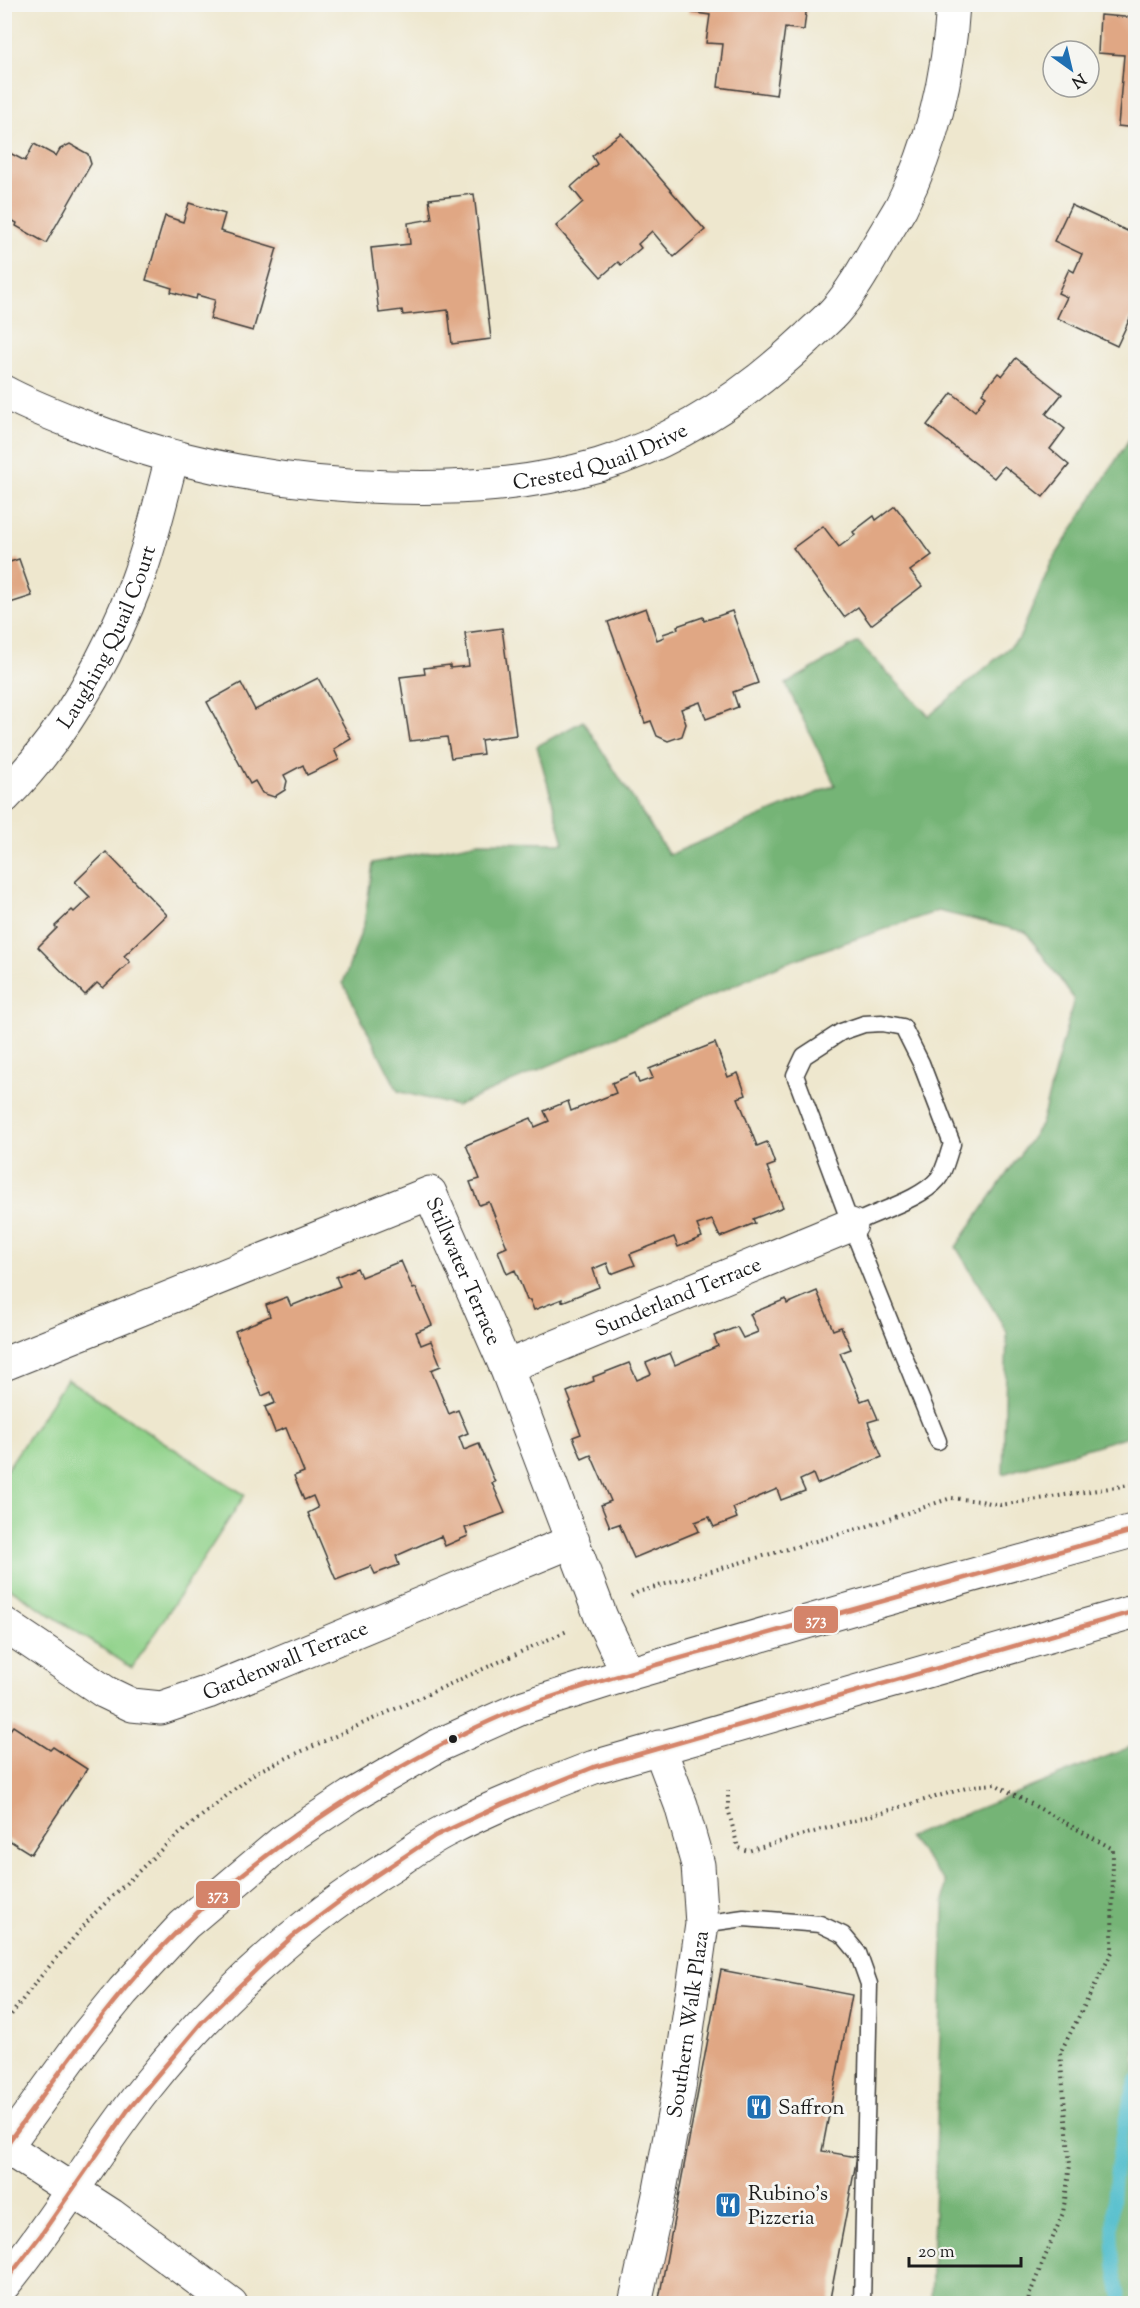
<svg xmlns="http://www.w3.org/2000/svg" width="1140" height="2308" font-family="'Sorts Mill Goudy',serif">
<rect width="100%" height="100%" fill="#f6f6f2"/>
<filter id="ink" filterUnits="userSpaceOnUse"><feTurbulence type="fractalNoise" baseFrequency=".0167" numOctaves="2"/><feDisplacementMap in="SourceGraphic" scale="12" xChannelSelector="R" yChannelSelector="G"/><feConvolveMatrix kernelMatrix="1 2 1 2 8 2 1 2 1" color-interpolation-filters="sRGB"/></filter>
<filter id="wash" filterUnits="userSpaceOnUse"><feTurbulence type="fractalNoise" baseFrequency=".008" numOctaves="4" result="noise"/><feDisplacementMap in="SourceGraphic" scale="24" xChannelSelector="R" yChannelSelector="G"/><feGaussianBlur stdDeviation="1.35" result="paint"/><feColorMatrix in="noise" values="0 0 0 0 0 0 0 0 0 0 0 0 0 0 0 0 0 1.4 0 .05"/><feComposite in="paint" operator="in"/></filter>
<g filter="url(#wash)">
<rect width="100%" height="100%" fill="#eee7ce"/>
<polygon fill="#90d28a" stroke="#567753" stroke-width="1.5" points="67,1379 245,1495 132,1668 5,1585 5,1472"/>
<g fill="#74b476" stroke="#486849" stroke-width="1.5">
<polygon points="1135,430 1135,1434 1003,1474 1007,1332 956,1247 1041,1124 1074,999 1026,932 938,911 785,963 456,1106 398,1091 343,983 364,924 373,863 479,842 564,843 537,746 583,721 669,855 835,785 786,684 858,642 929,716 1019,639 1051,563"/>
<polygon points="1135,1745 1135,2303 931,2303 945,1882 908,1837"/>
</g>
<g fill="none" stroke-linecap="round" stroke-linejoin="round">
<path stroke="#51bdcc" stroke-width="12" d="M1121,2304C1119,2290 1115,2276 1114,2262C1109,2207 1117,2132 1136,2080"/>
</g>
<g id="blocks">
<g fill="#e0a784">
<polygon points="690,4 807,4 804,30 785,28 776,95 718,87 723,44 706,43 710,15 689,12"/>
<polygon points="1100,15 1136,18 1136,128 1118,126 1124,55 1098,53"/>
<polygon points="621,133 705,230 674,257 652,231 638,244 641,248 621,265 618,262 601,277 556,226 583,202 571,187 597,164 592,156"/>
<polygon points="34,144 56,156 60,149 70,144 88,154 91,164 46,243 16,226 17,223 4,216 4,150 25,161"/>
<polygon points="474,194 491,339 452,344 448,310 403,315 402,310 379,313 371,248 410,244 408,223 432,219 429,199"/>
<polygon points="189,203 225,214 220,231 277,248 253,331 210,319 215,300 197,295 196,299 171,292 172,288 146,280 165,216 183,222"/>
<polygon points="1071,205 1136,235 1136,316 1132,314 1117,346 1057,318 1067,297 1058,293 1069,269 1074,272 1082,254 1054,241"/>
<polygon points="1016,358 1062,394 1046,414 1065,429 1050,449 1069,465 1043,497 1004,466 994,478 927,425 952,393 975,411 986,396 982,393 998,373 1002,376"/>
<polygon points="895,506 932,555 910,571 922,586 871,625 858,607 844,617 793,548 823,526 839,547 855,535 853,532 874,516 876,520"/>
<polygon points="19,559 32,596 4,605 4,564"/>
<polygon points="646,608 657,640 664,637 663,634 678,629 677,626 703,617 704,621 732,611 758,683 733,692 738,707 706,719 700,702 681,709 686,724 682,736 668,741 657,736 651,721 645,723 608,622"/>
<polygon points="502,628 516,735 481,740 483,754 451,758 447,737 410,741 400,677 425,674 424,668 450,665 450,668 469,666 465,633"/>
<polygon points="318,678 351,739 334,749 339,760 307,775 303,765 284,775 287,781 285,790 274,797 262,793 255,781 250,784 207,702 241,683 255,710"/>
<polygon points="106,852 167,915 124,956 130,962 103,988 97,983 85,995 38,947 57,928 55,926 72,910 74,912 90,897 75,882"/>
<polygon points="715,1043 728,1077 738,1073 746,1095 738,1098 757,1146 767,1142 775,1164 767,1167 783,1207 753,1219 755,1223 720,1237 712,1220 697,1225 702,1237 678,1247 674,1237 630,1254 635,1265 611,1274 607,1263 593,1269 599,1287 562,1302 562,1299 534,1310 530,1300 527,1300 515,1270 507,1274 498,1251 507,1247 489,1202 479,1205 470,1182 480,1179 466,1145 531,1118 535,1127 549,1121 544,1111 568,1101 571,1111 616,1093 612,1083 635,1073 639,1083 653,1078 649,1069"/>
<polygon points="401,1261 413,1289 416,1288 432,1325 416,1332 421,1345 431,1341 441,1366 431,1370 449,1414 458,1410 468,1433 459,1437 464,1450 479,1444 495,1482 492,1483 505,1513 465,1528 468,1536 445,1546 441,1536 396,1556 399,1565 375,1574 371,1566 336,1580 308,1513 318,1508 313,1496 304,1500 294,1476 304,1472 286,1428 275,1432 265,1407 275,1403 271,1392 262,1396 235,1331 270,1316 266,1305 287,1297 291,1306 340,1286 336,1277 357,1268 361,1277"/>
<polygon points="817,1291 833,1330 841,1327 851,1349 840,1353 861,1401 869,1398 878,1419 868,1422 882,1457 817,1484 813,1474 800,1480 805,1491 781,1500 777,1489 733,1508 737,1518 714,1527 709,1517 695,1522 699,1531 634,1558 619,1524 610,1527 601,1505 611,1501 591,1455 582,1459 573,1437 581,1434 569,1404 571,1402 567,1392 594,1381 593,1377 629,1363 637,1380 651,1374 646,1363 670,1353 675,1365 718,1346 714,1336 737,1327 743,1338 758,1332 750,1314 786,1299 787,1304"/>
<polygon points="4,1714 11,1718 5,1728 10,1730 13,1726 50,1750 53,1747 87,1769 31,1854 4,1837"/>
<polygon points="721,1970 852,1995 822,2151 857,2157 829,2304 658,2304"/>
</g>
</g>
</g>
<g filter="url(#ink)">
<use href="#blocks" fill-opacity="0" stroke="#3c3a37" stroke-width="1.5"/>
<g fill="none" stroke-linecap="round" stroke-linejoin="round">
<g stroke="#3c3a37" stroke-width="19">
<g id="lane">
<path d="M851,1225C877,1211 920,1200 938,1179C945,1171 948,1154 952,1144L921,1063L903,1027L882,1023L864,1024L841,1032L804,1056L795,1075L851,1225L938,1441"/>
<polyline points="702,1924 744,1918 820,1924 843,1935 858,1953 869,1984 862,2304"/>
</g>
</g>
<g stroke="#3c3a37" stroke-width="35">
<g id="street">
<path id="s1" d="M4,392C26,404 49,413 72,422C175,465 281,484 391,487C463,489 529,485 599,465C678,441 749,393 808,337C817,328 827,320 835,311C851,293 864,270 876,249C884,235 893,221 901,207C932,145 949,74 953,4"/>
<path id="s2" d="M4,797C64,736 107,660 137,581C152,541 161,498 172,458"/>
<path id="s3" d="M4,1364L430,1193L506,1367L601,1617L628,1674"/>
<path id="s4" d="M506,1367L851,1225"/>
<path id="s5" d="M4,1624L105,1692L132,1705L161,1708L208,1692L573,1541"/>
<polyline points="4,2146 111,2215 231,2304"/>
<path id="s6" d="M635,2304L660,2190L679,2088L702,1924L698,1865L681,1805L659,1747"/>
</g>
</g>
<g stroke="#3c3a37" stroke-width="35">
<g id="secondary">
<polyline points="4,2149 87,2035 123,1991 184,1925 282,1842 351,1796 437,1746 524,1707 628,1674 858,1607 1136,1530"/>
<path d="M4,2284C56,2221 96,2149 147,2086C217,1998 300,1922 395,1863C412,1851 430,1838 449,1829C496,1805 545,1786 594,1767L1136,1611"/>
</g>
</g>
<g stroke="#3c3a37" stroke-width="4" stroke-dasharray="1.5 4.5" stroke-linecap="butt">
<polyline points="631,1596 638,1592 868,1526 951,1498 981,1501 1000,1505 1136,1484"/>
<polyline points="728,1790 728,1808 738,1848 748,1851 973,1786 995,1784 1113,1849 1112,1952 1060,2053 1070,2165 1063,2213 1029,2296 1028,2304"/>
<polyline points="4,2024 36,1982 94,1914 167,1844 256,1772 567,1631"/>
</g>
<use href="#lane" stroke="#fff" stroke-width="16"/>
<use href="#street" stroke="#fff" stroke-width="33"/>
<use href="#secondary" stroke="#fff" stroke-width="33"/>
<g stroke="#f6f6f2" stroke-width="9">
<g id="bus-1">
<path d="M4,2148C61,2071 115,1991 184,1925C248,1865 319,1815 394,1771C436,1747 480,1723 526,1706C603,1678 684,1658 762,1635C886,1599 1011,1565 1136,1530"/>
<polyline points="4,2283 41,2235 128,2110 202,2022 262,1964 293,1936 360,1886 435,1836 503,1804 594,1767 1136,1611"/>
</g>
</g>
<use href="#bus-1" stroke="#d4846a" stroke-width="4.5"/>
</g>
</g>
<defs>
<g id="restaurant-square" transform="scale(1.35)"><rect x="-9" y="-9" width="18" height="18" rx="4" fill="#1f6fb2" stroke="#f6f6f2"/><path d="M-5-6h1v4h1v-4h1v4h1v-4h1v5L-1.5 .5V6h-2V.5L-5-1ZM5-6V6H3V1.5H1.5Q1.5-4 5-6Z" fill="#fff"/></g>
</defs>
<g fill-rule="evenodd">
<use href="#restaurant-square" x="759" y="2107"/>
<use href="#restaurant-square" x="728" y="2205"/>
</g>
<circle fill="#1c1c1c" stroke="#f6f6f2" stroke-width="2" cx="453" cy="1739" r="5"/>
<g text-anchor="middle" stroke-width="6" stroke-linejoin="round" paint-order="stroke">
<g font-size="21" fill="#1c1c1c" stroke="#f6f6f2">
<text dy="7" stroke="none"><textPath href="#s1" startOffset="615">Crested Quail Drive</textPath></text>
<text dy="7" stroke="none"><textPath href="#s2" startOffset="192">Laughing Quail Court</textPath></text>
<text dy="7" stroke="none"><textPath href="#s3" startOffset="544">Stillwater Terrace</textPath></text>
<text dy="7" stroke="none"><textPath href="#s4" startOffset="186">Sunderland Terrace</textPath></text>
<text dy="7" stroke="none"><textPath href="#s5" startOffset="314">Gardenwall Terrace</textPath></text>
<text dy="7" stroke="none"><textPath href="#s6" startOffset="285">Southern Walk Plaza</textPath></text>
</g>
<g font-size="21" fill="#1c1c1c" stroke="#f6f6f2" text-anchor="start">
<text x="778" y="2114">Saffron</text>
<text x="748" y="2200">Rubino's<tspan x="748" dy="24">Pizzeria</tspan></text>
</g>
</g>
<g stroke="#f6f6f2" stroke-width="2">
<rect x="793" y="1605" width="46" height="29" rx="6" fill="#d4846a"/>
<rect x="195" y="1880" width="46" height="29" rx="6" fill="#d4846a"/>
</g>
<g font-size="16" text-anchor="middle" font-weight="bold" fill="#fff">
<text x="816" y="1625">373</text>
<text x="218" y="1900">373</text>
</g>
<rect width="1140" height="2308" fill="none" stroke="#f6f6f2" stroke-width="24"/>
<g transform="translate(1071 69) rotate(146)"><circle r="28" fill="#f6f6f2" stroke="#9f9f9c" stroke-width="1.5"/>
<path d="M0-4.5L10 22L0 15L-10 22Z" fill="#1f6fb2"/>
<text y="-9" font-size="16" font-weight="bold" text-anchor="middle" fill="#1c1c1c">N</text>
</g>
<path d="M909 2257v9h112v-9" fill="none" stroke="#1c1c1c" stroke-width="3"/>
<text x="918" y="2257" font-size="18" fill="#1c1c1c" stroke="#f6f6f2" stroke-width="4.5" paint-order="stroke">20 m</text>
</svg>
